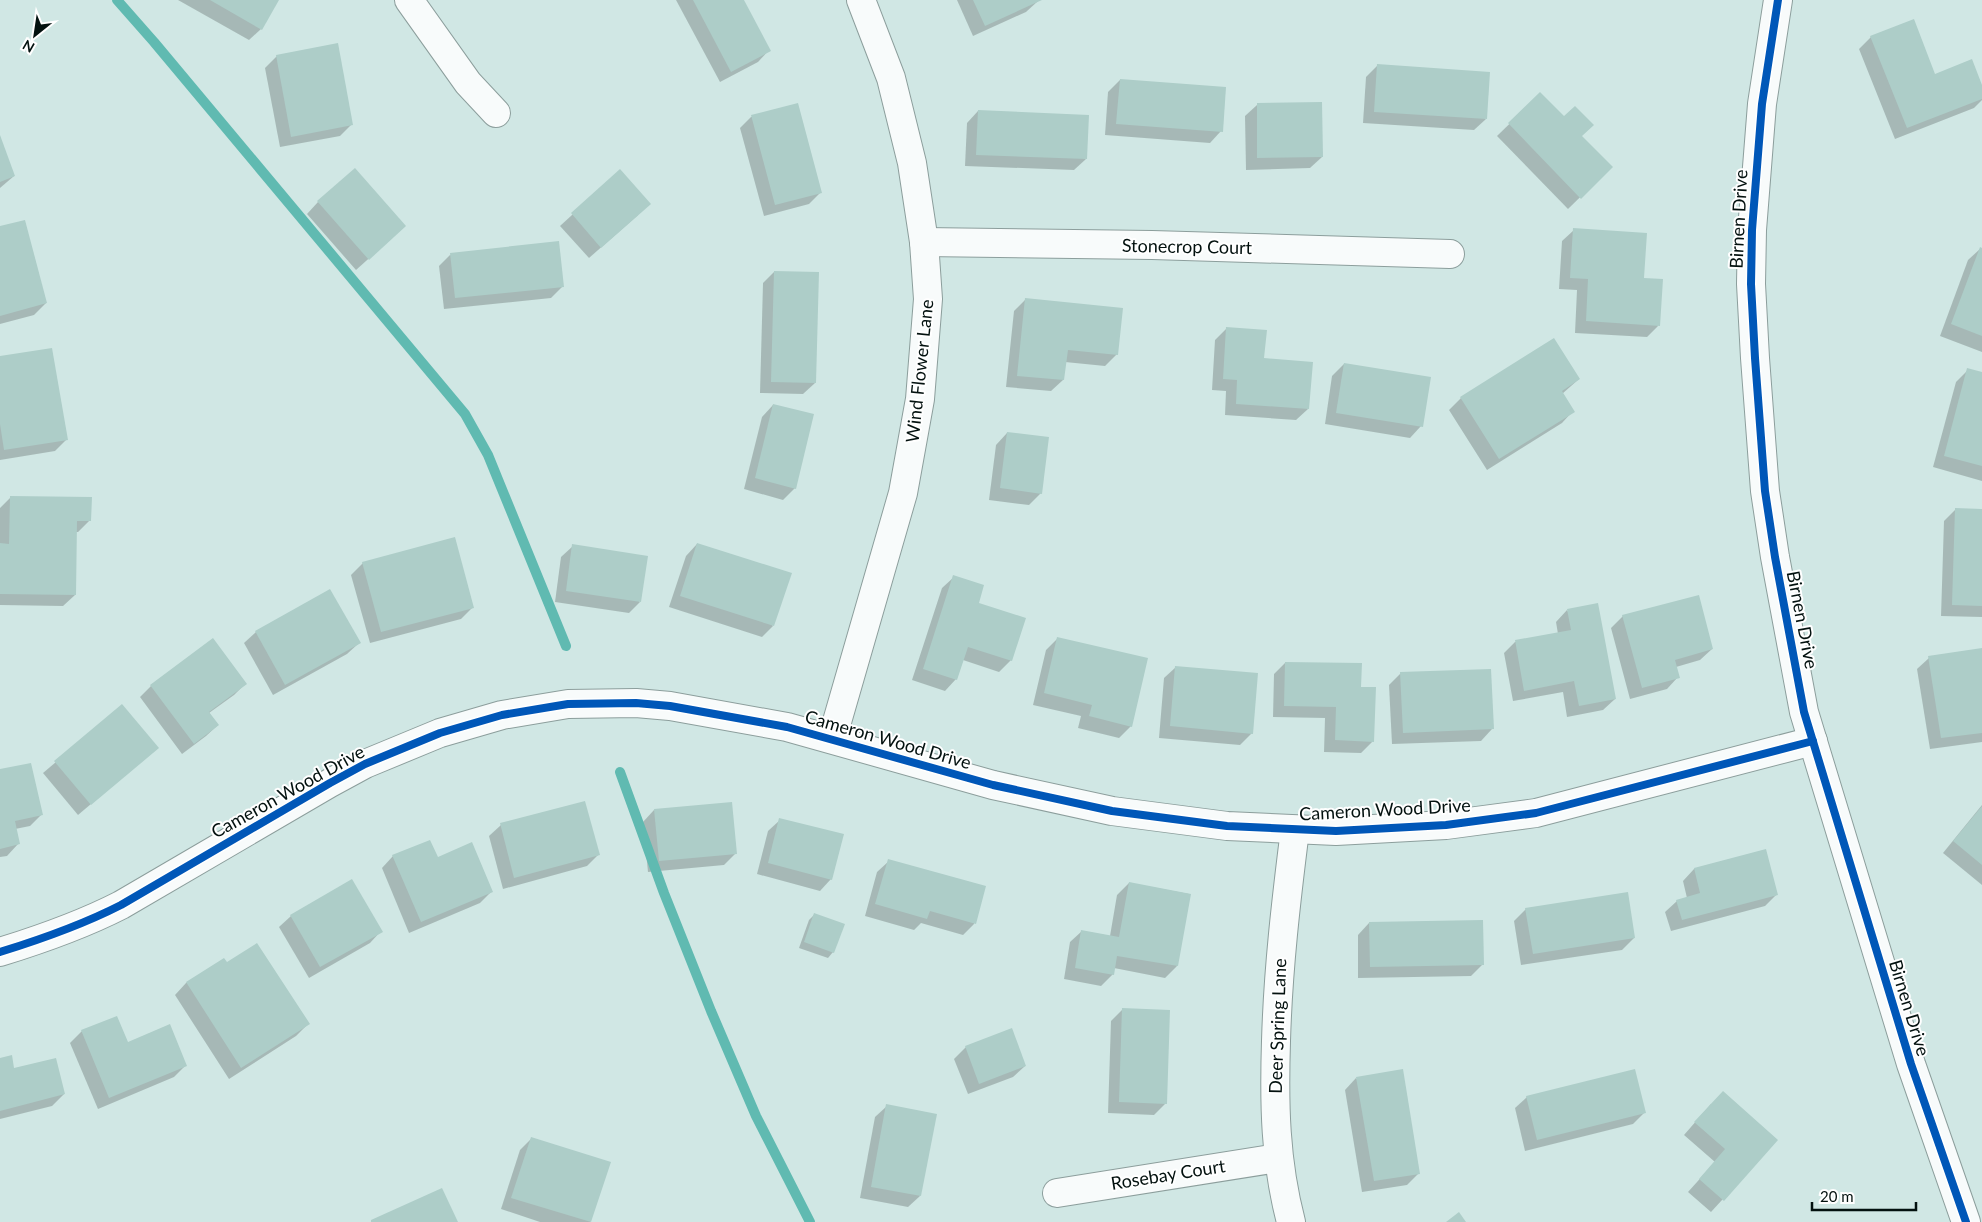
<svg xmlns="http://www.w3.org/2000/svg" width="1982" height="1222" font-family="Lato,sans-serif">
<rect width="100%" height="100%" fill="#d0e7e4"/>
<g fill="#0003">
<polygon points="178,0 277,0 261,29 249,40"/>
<polygon points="676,0 743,0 769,50 758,62 720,82"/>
<polygon points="957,0 1037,0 1038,1 1026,12 973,36"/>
<polygon points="1871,37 1935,76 1982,88 1982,100 1974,108 1895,139 1859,49"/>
<polygon points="277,56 352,124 340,136 280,147 265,68"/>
<polygon points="1377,66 1486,119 1474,130 1363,123 1366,77"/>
<polygon points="1120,80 1221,131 1210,143 1105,135 1108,92"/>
<polygon points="1540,94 1611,167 1568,209 1497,136"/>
<polygon points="797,105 820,193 809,204 764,216 740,128 751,117"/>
<polygon points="1257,105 1322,157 1310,168 1246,170 1245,116"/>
<polygon points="978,111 1086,159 1074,170 965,166 967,123"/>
<polygon points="0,138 14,176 0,188"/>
<polygon points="620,171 638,215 589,258 560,226"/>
<polygon points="318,202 405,226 356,270 307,214"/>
<polygon points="0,227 46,303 34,315 0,324"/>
<polygon points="1574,230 1643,279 1658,326 1647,337 1575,333 1577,290 1559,289 1562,241"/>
<polygon points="1980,249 1982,249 1982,352 1940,336 1968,260"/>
<polygon points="450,255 563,286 551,298 444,309 439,266"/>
<polygon points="774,272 815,383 803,394 760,393 763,283"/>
<polygon points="1025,300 1117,354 1105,366 1065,362 1063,380 1051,391 1006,387 1014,311"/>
<polygon points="1227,328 1263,359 1308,409 1296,420 1225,415 1226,391 1212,390 1215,340"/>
<polygon points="0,358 66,440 55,451 0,460"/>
<polygon points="1344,364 1421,426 1410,438 1325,424 1332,376"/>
<polygon points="1968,370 1982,374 1982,481 1933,467 1956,382"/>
<polygon points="1579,379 1562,394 1573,411 1562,423 1487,470 1449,410 1461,398"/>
<polygon points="773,405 795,488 783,500 744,489 762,417"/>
<polygon points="1007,433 1041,493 1029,505 989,500 996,445"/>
<polygon points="11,497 90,520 78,532 76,532 75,595 63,606 0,605 0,508"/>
<polygon points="1955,510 1982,510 1982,617 1941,616 1944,521"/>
<polygon points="697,544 773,626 762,637 669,607 686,556"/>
<polygon points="573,546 640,602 629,613 555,602 561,557"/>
<polygon points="363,563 473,607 461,619 370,643 351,575"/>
<polygon points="954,577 977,603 1011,660 999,672 963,660 956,679 945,691 912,680 942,588"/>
<polygon points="1567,610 1615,699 1603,710 1567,717 1563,692 1513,701 1504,653 1515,642 1558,634 1556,622"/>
<polygon points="1623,616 1712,649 1700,660 1676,667 1678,677 1667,689 1630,699 1611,628"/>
<polygon points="256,632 359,643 347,654 273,695 244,643"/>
<polygon points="1058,638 1131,726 1119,738 1078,728 1081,716 1033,705 1046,650"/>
<polygon points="1982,650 1982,742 1930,749 1917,669 1929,658"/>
<polygon points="1285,663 1360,688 1373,741 1361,753 1324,752 1325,718 1273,717 1274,674"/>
<polygon points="1176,667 1252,733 1240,745 1159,738 1164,678"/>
<polygon points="1401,673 1492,729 1481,741 1392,744 1389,685"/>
<polygon points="245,684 234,695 209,713 218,725 206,736 182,754 140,697 151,686"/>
<polygon points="122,706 157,748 78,815 43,773"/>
<polygon points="0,771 42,814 30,826 15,829 18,844 7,856 0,857"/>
<polygon points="1982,805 1982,885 1943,853"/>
<polygon points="654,810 736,853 724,865 648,872 643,822"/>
<polygon points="780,820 831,879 820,891 757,874 768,831"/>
<polygon points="501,825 598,855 587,866 503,889 489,836"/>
<polygon points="1765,850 1777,894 1765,906 1671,931 1665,912 1677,901 1687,898 1683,881 1694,869"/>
<polygon points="393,856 437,858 491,892 480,903 409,933 382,868"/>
<polygon points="889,861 984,887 974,924 963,935 921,923 914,930 865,916 877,872"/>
<polygon points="1129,883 1189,894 1177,966 1165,978 1114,968 1113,974 1101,986 1064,979 1070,942 1082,931 1110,936 1117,895"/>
<polygon points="1526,909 1634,938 1622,950 1521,965 1514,921"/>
<polygon points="815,914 833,952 828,958 799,948 809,920"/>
<polygon points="291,916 381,931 370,943 309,978 279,927"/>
<polygon points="1369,923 1483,964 1471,976 1358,978 1358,935"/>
<polygon points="224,959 227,964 308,1024 296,1036 229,1079 175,995 186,983"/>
<polygon points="1123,1009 1166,1103 1154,1115 1108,1113 1111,1021"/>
<polygon points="82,1031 127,1044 186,1065 174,1077 98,1109 70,1043"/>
<polygon points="966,1047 1025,1066 1013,1077 968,1094 954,1059"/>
<polygon points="0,1060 13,1069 64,1094 52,1106 0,1119"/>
<polygon points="1356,1078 1419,1173 1407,1185 1362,1192 1345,1090"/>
<polygon points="1527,1097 1645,1112 1633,1124 1525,1151 1515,1108"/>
<polygon points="1711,1104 1777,1140 1711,1212 1688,1192 1715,1162 1684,1135"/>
<polygon points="887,1106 920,1196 908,1207 860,1198 875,1117"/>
<polygon points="532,1138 609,1163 590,1222 540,1222 501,1209 520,1150"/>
</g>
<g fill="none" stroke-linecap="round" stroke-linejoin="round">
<g stroke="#60bab1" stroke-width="10">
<polyline points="117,0 154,42 465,414 488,455 566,646"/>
<polyline points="620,772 664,893 711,1011 756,1116 810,1222"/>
</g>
</g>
<g fill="#adcdc8">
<polygon points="210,0 279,0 262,30"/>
<polygon points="693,0 744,0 771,51 731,72"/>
<polygon points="973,0 1042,0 985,26"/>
<polygon points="1914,19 1935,74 1972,59 1982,85 1982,99 1907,128 1870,36"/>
<polygon points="338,43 353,125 291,137 276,55"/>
<polygon points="1377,64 1490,72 1487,119 1374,112"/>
<polygon points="1120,79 1226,87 1223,132 1116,124"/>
<polygon points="1540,92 1564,116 1575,106 1594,125 1582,136 1613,167 1581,199 1508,123"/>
<polygon points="1322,102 1323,157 1257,158 1257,103"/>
<polygon points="798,103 822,193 775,205 751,115"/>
<polygon points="978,110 1089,115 1087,159 976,155"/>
<polygon points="0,135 15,176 0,182"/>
<polygon points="355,168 406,226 369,260 317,201"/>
<polygon points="620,169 651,204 601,248 571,213"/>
<polygon points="25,220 47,303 0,316 0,226"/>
<polygon points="1573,228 1647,233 1644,278 1663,279 1660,326 1586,321 1588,279 1570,278"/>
<polygon points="559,241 564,287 455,298 450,253"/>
<polygon points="1980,247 1982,248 1982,336 1951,324"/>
<polygon points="774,271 819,272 816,383 771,382"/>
<polygon points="1025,298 1123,308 1118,355 1068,350 1064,380 1017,376"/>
<polygon points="1226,327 1267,330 1264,358 1313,362 1309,409 1236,404 1237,380 1223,379"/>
<polygon points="1554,338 1580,379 1562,391 1575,412 1499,459 1460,397"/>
<polygon points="52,348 68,440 4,450 0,424 0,356"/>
<polygon points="1344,363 1431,377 1423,427 1336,413"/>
<polygon points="1967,368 1982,372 1982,466 1944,456"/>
<polygon points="773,404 814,414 796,489 755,478"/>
<polygon points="1007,432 1049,437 1042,494 1000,488"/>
<polygon points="10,496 92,497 91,521 77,521 76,595 0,594 0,543 9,544"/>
<polygon points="1955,508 1982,509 1982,606 1952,605"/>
<polygon points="455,537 474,608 381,632 362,562"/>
<polygon points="697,543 792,573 774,626 680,596"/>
<polygon points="572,544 648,556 641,602 566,591"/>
<polygon points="953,575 984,585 979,603 1026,618 1012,661 968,647 957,680 923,669"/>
<polygon points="330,589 361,643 285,685 255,631"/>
<polygon points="1699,595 1713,649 1675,660 1680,678 1642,688 1622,615"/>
<polygon points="1598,603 1616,699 1579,706 1574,681 1524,691 1515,640 1571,630 1567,609"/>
<polygon points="1057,637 1148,658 1132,727 1089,716 1092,705 1044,693"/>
<polygon points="213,638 247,684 209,712 219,725 194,744 150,685"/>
<polygon points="1982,648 1982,733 1941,738 1928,656"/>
<polygon points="1285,662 1362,663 1361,687 1376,687 1374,742 1335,740 1336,707 1284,706"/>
<polygon points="1175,666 1258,673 1253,734 1170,726"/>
<polygon points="1491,669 1494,729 1403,733 1400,672"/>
<polygon points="122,704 159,748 91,805 54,761"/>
<polygon points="31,763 43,815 15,821 20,844 0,849 0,769"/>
<polygon points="585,801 600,855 514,878 500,823"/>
<polygon points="732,802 737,854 659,861 654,809"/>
<polygon points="1982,806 1982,865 1953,841"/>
<polygon points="779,818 844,834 832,880 768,863"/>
<polygon points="430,840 438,857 472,842 493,892 421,922 392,855"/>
<polygon points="1766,849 1778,895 1682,920 1676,900 1700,893 1694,868"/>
<polygon points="888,859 986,886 976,924 930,911 927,919 875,904"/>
<polygon points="352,879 383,932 320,967 290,915"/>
<polygon points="1129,882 1191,894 1178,966 1117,956 1114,975 1075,968 1081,930 1119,937"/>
<polygon points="1628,892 1635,938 1533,954 1525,908"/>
<polygon points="814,913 845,924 834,953 804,942"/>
<polygon points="1483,920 1484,965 1370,967 1369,922"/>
<polygon points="257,943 310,1024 241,1068 186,982 224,958 227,962"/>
<polygon points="1122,1008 1170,1010 1167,1104 1119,1102"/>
<polygon points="117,1016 128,1042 170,1024 187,1066 109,1098 81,1030"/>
<polygon points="1012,1028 1026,1066 979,1084 965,1046"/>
<polygon points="12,1055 14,1068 56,1058 65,1094 0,1111 0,1058"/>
<polygon points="1403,1069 1420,1174 1374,1181 1356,1077"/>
<polygon points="1635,1069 1646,1113 1537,1140 1526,1096"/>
<polygon points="1723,1091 1778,1140 1724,1201 1699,1179 1725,1149 1694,1122"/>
<polygon points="886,1104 937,1114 921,1196 871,1187"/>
<polygon points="531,1137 611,1162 591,1222 511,1198"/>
<polygon points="442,1188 458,1222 371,1222 371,1220"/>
<polygon points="1459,1212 1466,1222 1446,1222"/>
</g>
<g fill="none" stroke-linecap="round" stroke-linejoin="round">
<g stroke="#8c9e9c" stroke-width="30">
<g id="minor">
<polyline points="409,0 468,83 496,113"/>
<polyline points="1778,0 1762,104 1752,230 1751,284 1755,358 1765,491 1775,557 1804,712 1911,1064 1966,1222"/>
<polyline points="924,242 1152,245 1450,254"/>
<polyline points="832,739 903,493 920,399 928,299 924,242 912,163 891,78 861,0"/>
<path d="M0,952C42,939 82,925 121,905L330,783L365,764L440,733L502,715L568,704L636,703L670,706L787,727L993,785L1112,811L1227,826L1336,831L1446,825L1536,813L1813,741"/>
<polyline points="1057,1193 1278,1158"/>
<path d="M1291,1222C1275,1161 1274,1104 1276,1041C1278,970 1286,901 1295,830"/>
</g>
</g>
<use href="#minor" stroke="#f8fbfb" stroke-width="28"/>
<g stroke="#fff" stroke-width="11">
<g id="cycleway">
<polyline points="1778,0 1762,104 1752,230 1751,284 1755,358 1765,491 1775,557 1804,712 1911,1064 1966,1222"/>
<path d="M0,952C42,939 82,925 121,905L330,783L365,764L440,733L502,715L568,704L636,703L670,706L787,727L993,785L1112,811L1227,826L1336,831L1446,825L1536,813L1813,741"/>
</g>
</g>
<use href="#cycleway" stroke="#0057b8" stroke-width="8"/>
</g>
<g text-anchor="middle" stroke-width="4" stroke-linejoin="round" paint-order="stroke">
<g font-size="18" fill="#03110f" stroke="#fff">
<text transform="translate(1739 219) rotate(-87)" y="6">Birnen Drive</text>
<text transform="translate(1187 247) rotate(1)" y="6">Stonecrop Court</text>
<text transform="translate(920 371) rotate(-84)" y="6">Wind Flower Lane</text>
<text transform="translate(1802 620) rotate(79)" y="6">Birnen Drive</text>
<text transform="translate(888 740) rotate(16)" y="6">Cameron Wood Drive</text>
<text transform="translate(288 792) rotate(-29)" y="6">Cameron Wood Drive</text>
<text transform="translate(1385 810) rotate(-3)" y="6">Cameron Wood Drive</text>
<text transform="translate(1909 1008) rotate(73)" y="6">Birnen Drive</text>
<text transform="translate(1278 1026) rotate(-88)" y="6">Deer Spring Lane</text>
<text transform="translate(1168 1175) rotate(-9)" y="6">Rosebay Court</text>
</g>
</g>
<g transform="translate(35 35) rotate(210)" stroke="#ffffff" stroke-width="4" paint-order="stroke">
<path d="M0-4L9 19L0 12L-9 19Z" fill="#03110f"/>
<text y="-8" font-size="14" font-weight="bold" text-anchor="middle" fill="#03110f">N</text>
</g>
<path d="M1812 1202v8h104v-8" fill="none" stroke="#03110f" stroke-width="2.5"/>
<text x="1820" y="1202" font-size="15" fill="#03110f" stroke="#ffffff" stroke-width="4" paint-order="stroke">20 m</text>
</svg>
